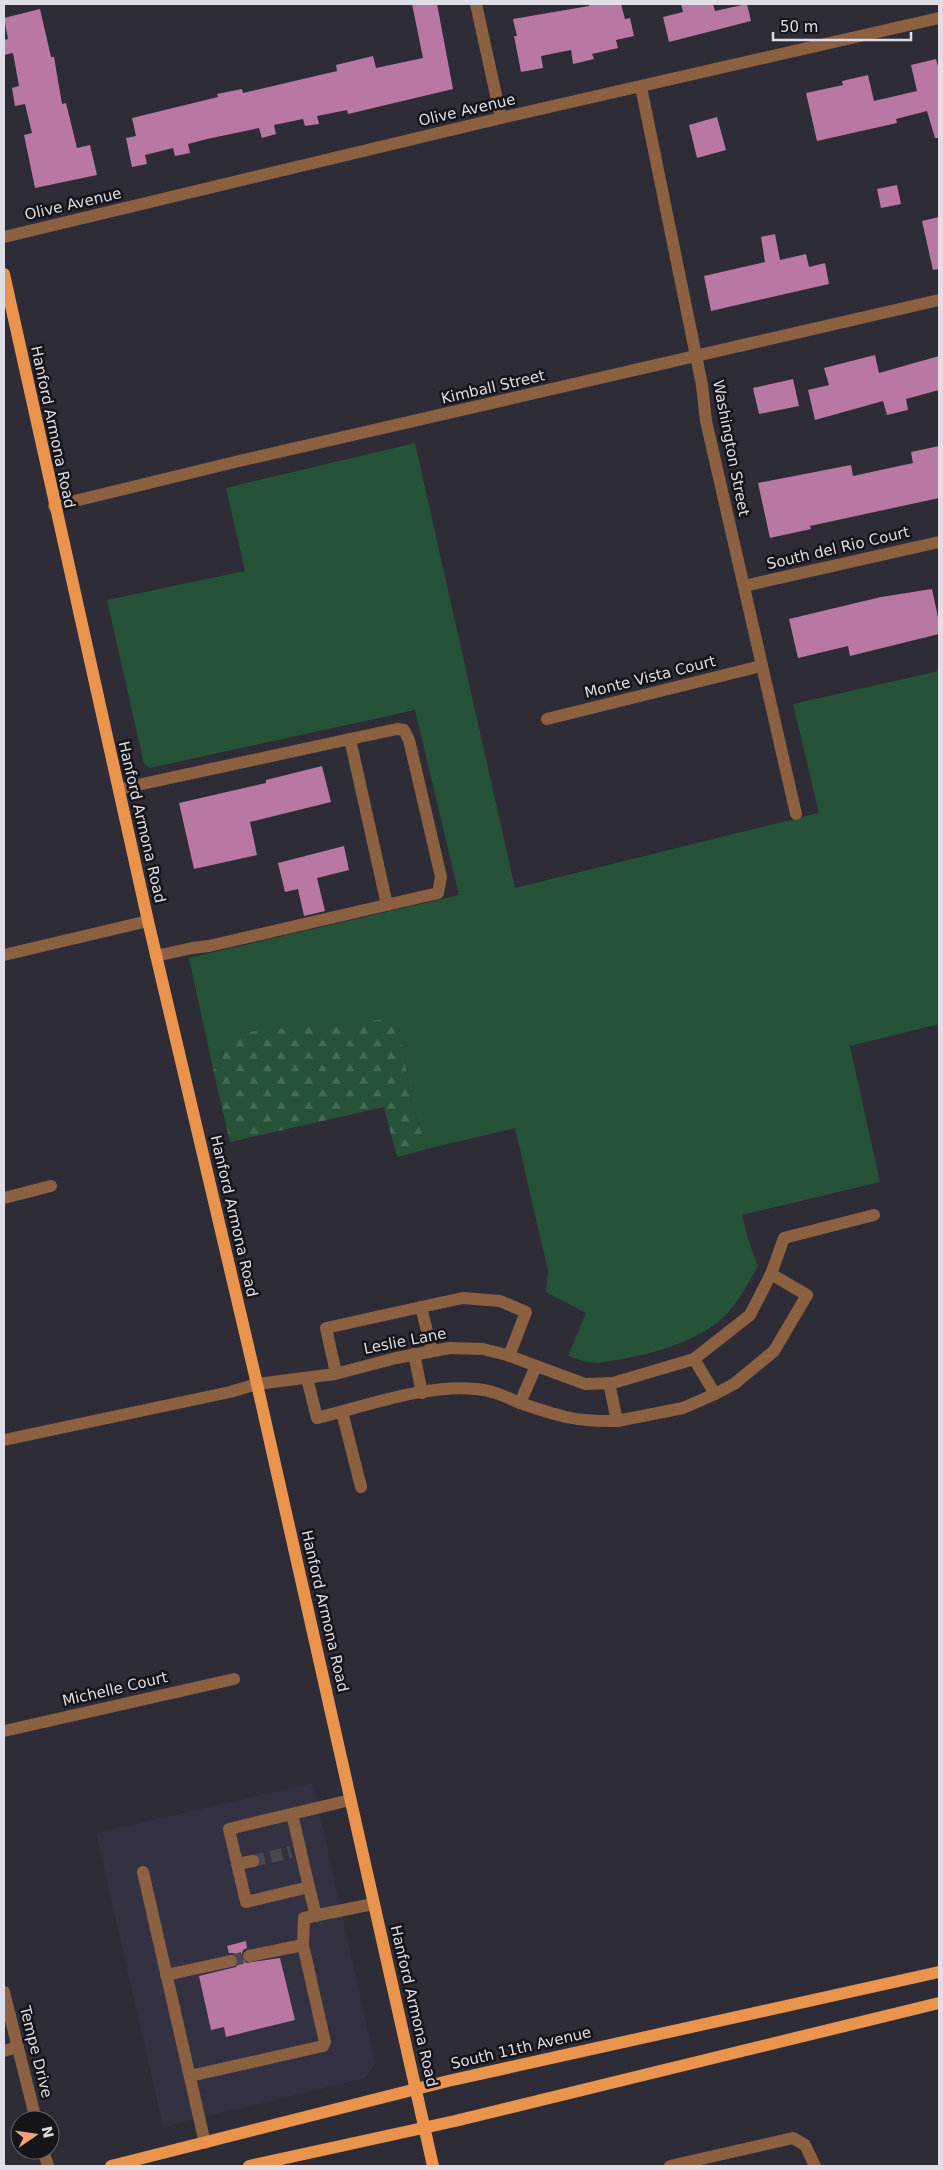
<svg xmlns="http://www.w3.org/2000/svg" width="943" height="2170" font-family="'DejaVu Sans',sans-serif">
<defs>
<pattern id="forest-firs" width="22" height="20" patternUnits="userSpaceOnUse" patternTransform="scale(1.25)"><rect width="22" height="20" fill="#265338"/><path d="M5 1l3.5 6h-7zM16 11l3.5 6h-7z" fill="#456b55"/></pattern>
</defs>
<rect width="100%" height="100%" fill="#2d2c37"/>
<polygon fill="#343143" points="313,1783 375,2063 366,2078 163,2127 96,1833"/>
<path fill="#265338" d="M415,443L515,888L819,813L793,704L939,671V1024L850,1046L880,1182L742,1215L748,1239L758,1266C747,1285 736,1308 718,1322C684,1348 639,1357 598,1363L587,1362L568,1356L586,1313L546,1292L548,1271L515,1128L427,1149L411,1103L401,1035L222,1051L221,1068L213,1069L189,958L459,895L415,710L150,768L144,764L107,600L245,571L226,488Z"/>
<path fill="url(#forest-firs)" d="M380,1020L392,1024L401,1035L411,1103L427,1149L397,1157L384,1107L230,1142L213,1069L221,1068C222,1044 226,1041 247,1032Z"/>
<g fill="#b978a2">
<polygon points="412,4 437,4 453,89 348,114 347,110 317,116 319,124 305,126 303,119 274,125 276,134 262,138 259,128 207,139 188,144 190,153 175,156 173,148 145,155 147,164 132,167 126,138 136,136 132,118 218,97 217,94 242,89 243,93 337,71 336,65 373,56 376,68 423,58"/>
<polygon points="589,4 621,4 625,19 630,18 634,36 616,40 618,48 592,54 594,59 573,64 571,50 541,56 543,68 521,72 514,36 517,36 513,19 589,6"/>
<polygon points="681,4 713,4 715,11 747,4 751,21 669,42 663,17 683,12"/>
<polygon points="40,9 51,57 54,57 62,104 66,103 77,148 90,145 97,175 35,188 24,135 32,133 25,104 15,106 12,88 19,86 13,53 4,55 4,40 8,39 4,18"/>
<polygon points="936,59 939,70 939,138 935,138 927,111 896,119 897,123 817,141 806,93 843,85 842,81 868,75 874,101 917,91 911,65"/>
<polygon points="717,117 726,150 697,158 689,125"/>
<polygon points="897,185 901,204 881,208 877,189"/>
<polygon points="939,217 939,269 933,270 922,221"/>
<polygon points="775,234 780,260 806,254 809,267 825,263 829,284 711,311 704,276 765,262 761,237"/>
<polygon points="875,355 879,373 939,356 939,390 906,399 908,410 887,415 883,401 815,420 808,390 829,385 824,368"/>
<polygon points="793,379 799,406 759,414 753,388"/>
<polygon points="939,446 939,498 810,526 811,529 770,538 758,483 851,465 853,476 913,463 911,452"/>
<polygon points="932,589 939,622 939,634 850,656 848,646 798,658 789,619 881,597"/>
<polygon points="322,766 331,802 250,822 257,855 194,869 179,803 266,783 266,780"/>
<polygon points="344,846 349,870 317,878 325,911 304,916 298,889 285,892 278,863"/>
<polygon points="246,1941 247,1948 243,1950 241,1957 246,1963 280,1958 295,2020 226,2037 224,2027 211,2030 199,1976 236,1967 239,1959 234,1953 229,1953 227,1946"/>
</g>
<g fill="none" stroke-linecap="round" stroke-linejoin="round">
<g stroke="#484751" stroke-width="12" stroke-dasharray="12 6" stroke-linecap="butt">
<polyline points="253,1861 291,1852"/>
<polyline points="231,1961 249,1956"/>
</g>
<g stroke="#8c6142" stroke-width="12">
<polyline points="476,4 501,118"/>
<polyline points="641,87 702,385 706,421 796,814"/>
<polyline points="4,237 501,118 939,18"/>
<polyline points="54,506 235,462 939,300"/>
<polyline points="744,586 939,542"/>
<polyline points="547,719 761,666"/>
<polyline points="119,789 350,739 387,905"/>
<polyline points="4,955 148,921"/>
<polyline points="156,956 192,948 209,946 438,893 441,877 409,740 404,730 397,729 350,739"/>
<polyline points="4,1198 51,1186"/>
<polyline points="432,1351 421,1307 463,1298 500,1301 526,1312 509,1356"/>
<polyline points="414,1354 422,1393"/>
<polyline points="694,1359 715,1394 734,1384 774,1351 807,1295 771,1274"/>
<path d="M536,1366L520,1403C558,1416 576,1422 617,1421"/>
<polyline points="336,1373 326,1328 421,1307"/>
<path d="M307,1378L317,1418C366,1406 426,1384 476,1389C492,1390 506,1397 520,1403"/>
<polyline points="609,1383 617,1421 683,1408 715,1394"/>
<polyline points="342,1412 361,1487"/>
<polyline points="4,1440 230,1392 257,1384 335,1374 396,1358 450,1348 483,1349 507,1355 585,1384 613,1383 694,1359 750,1315 771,1274 784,1238 874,1215"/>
<polyline points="4,1731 234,1679"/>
<polyline points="292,1814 309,1887 246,1902 229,1829 350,1800"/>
<polyline points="237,1864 253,1861"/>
<polyline points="143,1872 205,2143"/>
<polyline points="309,1887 316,1916"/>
<polyline points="249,1956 303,1945"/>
<polyline points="166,1975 231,1961"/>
<polyline points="4,1992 36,2120"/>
<polyline points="4,2051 18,2047"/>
<polyline points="190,2076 323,2046 325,2042 303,1945 304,1918 373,1904"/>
<polyline points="43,2150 48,2166"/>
<polyline points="670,2166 793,2138 805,2145 815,2166"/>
</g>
<g stroke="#ea934d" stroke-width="12">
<polyline points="4,274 148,921 257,1384 433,2166"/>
<polyline points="111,2166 448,2081 939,1972"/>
<polyline points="249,2166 455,2121 939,2003"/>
</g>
</g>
<g text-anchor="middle" stroke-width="5" stroke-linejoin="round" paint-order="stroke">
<g font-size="15" fill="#dfdee6" stroke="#15151a">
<text transform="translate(467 110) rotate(-13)" y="5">Olive Avenue</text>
<text transform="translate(73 204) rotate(-13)" y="5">Olive Avenue</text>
<text transform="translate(493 387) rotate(-13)" y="5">Kimball Street</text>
<text transform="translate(53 427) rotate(78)" y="5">Hanford Armona Road</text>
<text transform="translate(731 448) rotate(79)" y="5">Washington Street</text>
<text transform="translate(838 548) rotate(-13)" y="5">South del Rio Court</text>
<text transform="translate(650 677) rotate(-14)" y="5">Monte Vista Court</text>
<text transform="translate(142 822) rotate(77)" y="5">Hanford Armona Road</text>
<text transform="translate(234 1216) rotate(77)" y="5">Hanford Armona Road</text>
<text transform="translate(405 1341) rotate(-11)" y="5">Leslie Lane</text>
<text transform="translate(325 1611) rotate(77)" y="5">Hanford Armona Road</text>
<text transform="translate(115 1689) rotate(-13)" y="5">Michelle Court</text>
<text transform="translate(414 2006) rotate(77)" y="5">Hanford Armona Road</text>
<text transform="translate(521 2048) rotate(-13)" y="5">South 11th Avenue</text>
<text transform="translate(36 2052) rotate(76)" y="5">Tempe Drive</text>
</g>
</g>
<rect width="943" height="2170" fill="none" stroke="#dfdee6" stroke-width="10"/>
<g transform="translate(35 2135) rotate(77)"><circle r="24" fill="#15151a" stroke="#66656c"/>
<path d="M0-4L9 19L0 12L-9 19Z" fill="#f1a27b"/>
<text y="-8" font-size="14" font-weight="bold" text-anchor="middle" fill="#dfdee6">N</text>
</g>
<path d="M773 32v8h138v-8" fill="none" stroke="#dfdee6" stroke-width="2.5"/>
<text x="780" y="32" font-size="15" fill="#dfdee6" stroke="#15151a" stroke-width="4" paint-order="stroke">50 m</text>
</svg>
